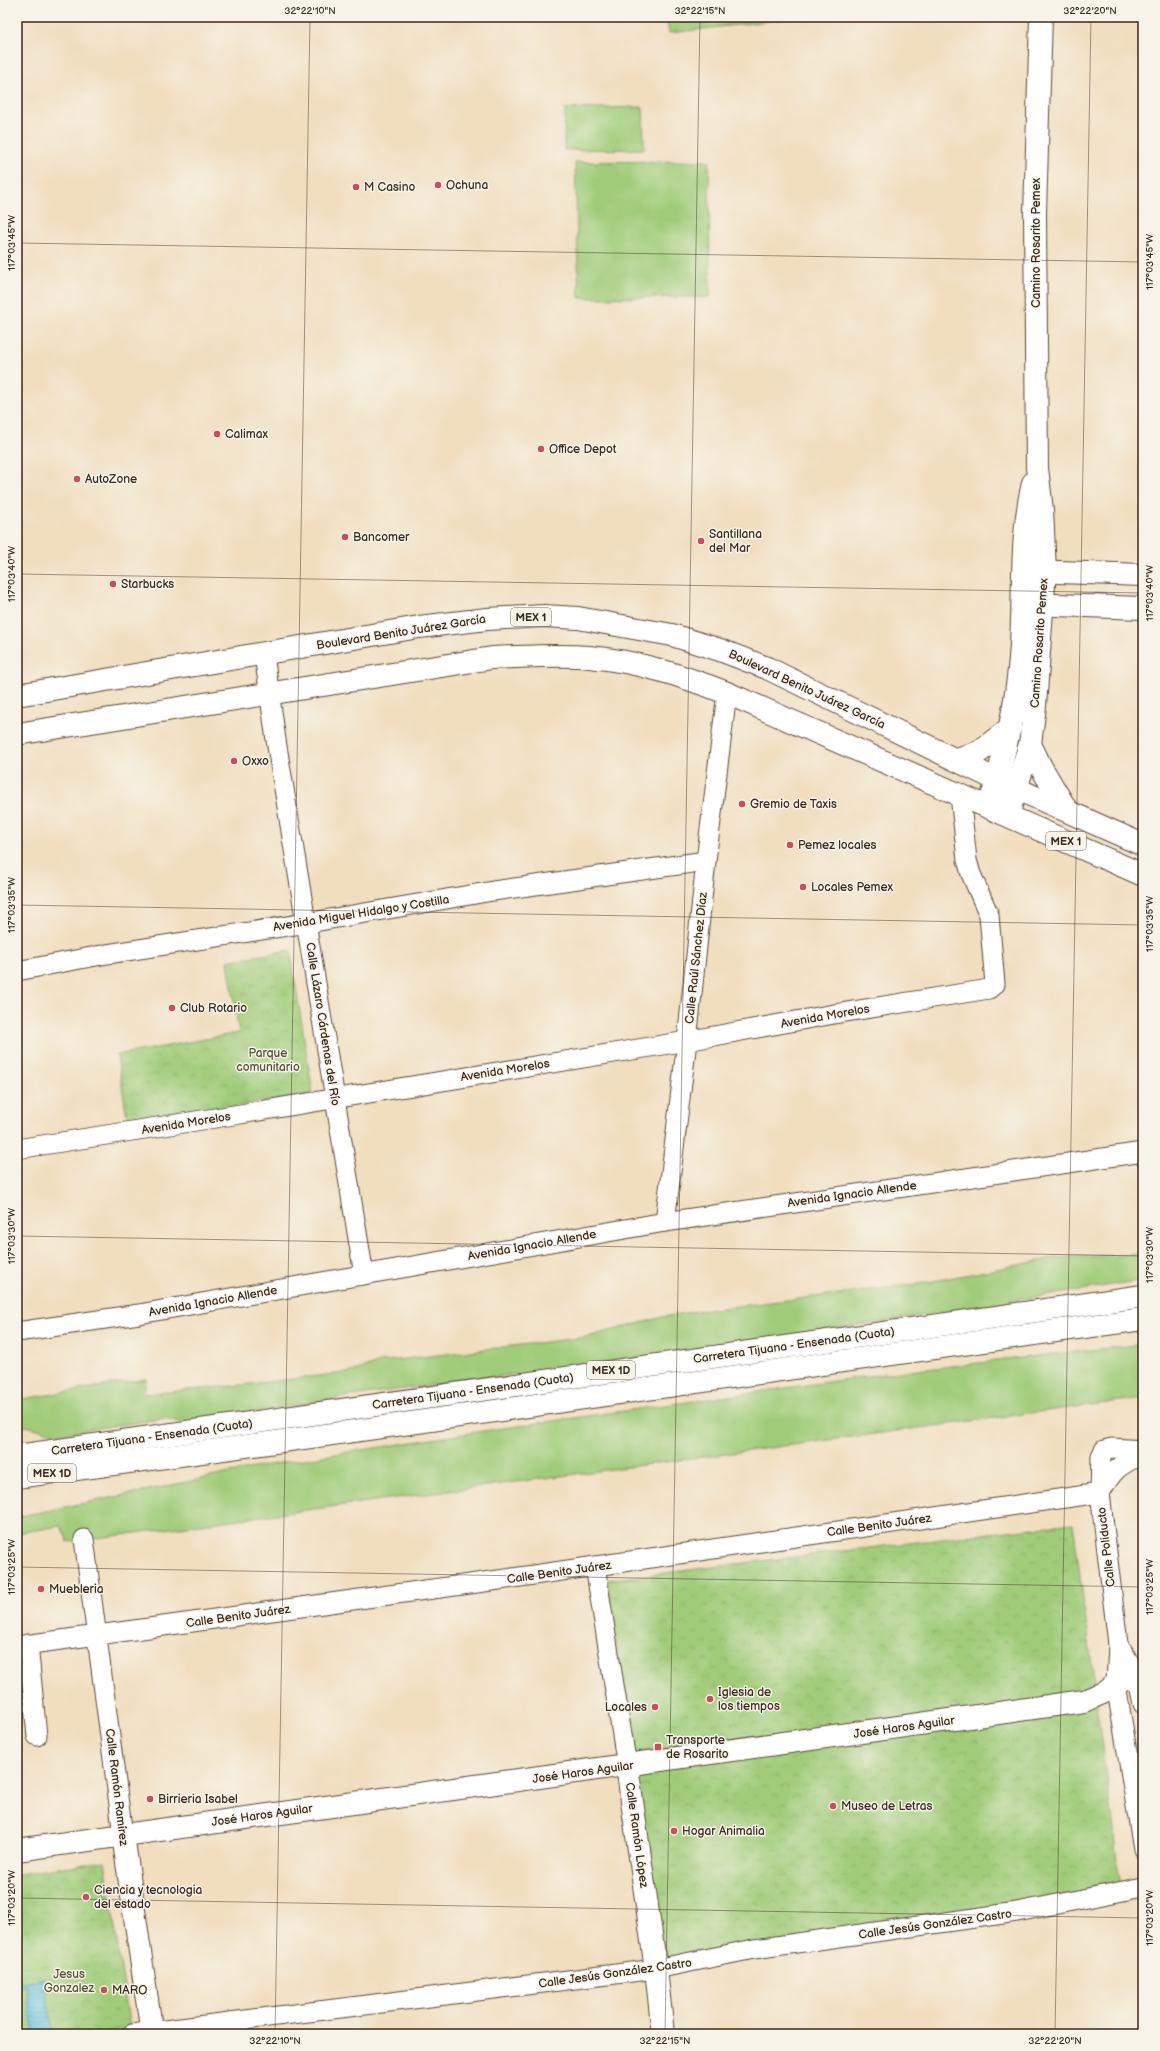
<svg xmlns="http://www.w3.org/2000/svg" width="1160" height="2051" font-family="'Balsamiq Sans',sans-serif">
<defs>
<pattern id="park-crowns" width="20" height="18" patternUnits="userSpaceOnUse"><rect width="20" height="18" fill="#a0cc79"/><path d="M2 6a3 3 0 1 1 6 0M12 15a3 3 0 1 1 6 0" fill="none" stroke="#8baf68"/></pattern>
<pattern id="water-rules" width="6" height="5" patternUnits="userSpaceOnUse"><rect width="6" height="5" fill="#65c4e4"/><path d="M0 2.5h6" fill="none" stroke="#549fb8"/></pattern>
</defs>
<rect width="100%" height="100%" fill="#f7f3e8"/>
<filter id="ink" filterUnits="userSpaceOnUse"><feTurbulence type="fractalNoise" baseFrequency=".025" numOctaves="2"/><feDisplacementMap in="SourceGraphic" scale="8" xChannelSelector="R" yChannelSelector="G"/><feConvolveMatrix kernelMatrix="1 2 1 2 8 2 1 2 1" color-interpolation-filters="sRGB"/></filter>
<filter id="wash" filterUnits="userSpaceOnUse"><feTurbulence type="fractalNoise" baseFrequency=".012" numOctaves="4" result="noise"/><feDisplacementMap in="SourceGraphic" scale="16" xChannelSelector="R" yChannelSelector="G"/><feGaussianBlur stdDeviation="0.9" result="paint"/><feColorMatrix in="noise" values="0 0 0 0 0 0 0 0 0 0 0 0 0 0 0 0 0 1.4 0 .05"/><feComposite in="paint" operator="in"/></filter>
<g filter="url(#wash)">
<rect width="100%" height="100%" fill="#f1debf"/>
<g fill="#a0cc79" stroke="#6e7b4c">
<polygon points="643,107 644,149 564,150 565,109"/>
<polygon points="709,161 710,297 579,298 575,162"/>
<polygon points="1143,1254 1143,1280 738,1345 350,1396 185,1424 166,1418 59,1434 17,1424 17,1400 146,1379 144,1394 233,1386 352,1372 380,1362 587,1337 663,1317 697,1311 912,1285 1055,1258"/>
<polygon points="1143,1344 1143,1398 68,1542 61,1526 17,1533 17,1517 279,1463 483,1431 884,1374"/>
</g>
<g fill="url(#park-crowns)" stroke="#6e7b4c">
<polygon points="666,17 804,17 669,33"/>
<polygon points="290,950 313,1094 128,1123 117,1055 239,1033 228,961"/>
<polygon points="1073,1523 1122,1890 661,1960 607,1580"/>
<polygon points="105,1861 130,2028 93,2034 17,2034 17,1874"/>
</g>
<polygon fill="url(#water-rules)" stroke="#507781" points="17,1976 22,1982 44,1978 53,2032 34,2034 26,1986 17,1987"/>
</g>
<g filter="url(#ink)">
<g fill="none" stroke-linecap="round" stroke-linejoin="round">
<g stroke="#564536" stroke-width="21">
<g id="street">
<polyline points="264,654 276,740 364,1275"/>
<polyline points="17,971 107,954 307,923 493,891 706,861"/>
<polyline points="17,1149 234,1115 687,1041 834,1014 989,989 995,984 989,915 971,874 967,860 960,795"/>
<polyline points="665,1222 687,1041 706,861 727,693"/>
<polyline points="17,1332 139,1314 665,1222 1143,1152"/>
<polyline points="1143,1450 1112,1448 1104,1450 1101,1456 1100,1493 1118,1644 1116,1684 1143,1849"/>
<polyline points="84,1539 123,1835"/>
<polyline points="595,1566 627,1766"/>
<polyline points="28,1644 37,1736"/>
<polyline points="1118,1644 1137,1675 1143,1704"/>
<path d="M17,1646L506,1579L1100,1493C1113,1470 1119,1465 1143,1454"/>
<polyline points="132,2034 656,1969 754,1949 1017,1912 1143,1887"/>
</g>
</g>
<g stroke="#564536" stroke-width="24">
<g id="secondary">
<polyline points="1030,571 1143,575"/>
<polyline points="1027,604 1143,608"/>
<path d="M989,807C1004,758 1016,709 1020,658C1025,600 1019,540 1033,483"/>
<polyline points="1008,815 1030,744 1035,706 1045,571 1042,510 1037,468 1035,213 1041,17"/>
<polyline points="627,1766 656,1969 663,2034"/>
<polyline points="123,1835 152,2034"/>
<polyline points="17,1850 1084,1701 1105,1692 1116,1684 1143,1672"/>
</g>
</g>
<g stroke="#564536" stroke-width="24">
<g id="primary">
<polyline points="17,695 419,627 487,619 544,616 578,618 672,635 720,650 767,668 997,780 1143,845"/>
<path d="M17,734L492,658C524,657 557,654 589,657C637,661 683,676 727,693L1143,875"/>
<polyline points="1030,744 1041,767 1066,809"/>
<polyline points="957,759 979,752 1010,728"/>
</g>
</g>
<g stroke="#564536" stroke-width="24">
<g id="highway">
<polyline points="17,1456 1143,1296"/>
<path d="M17,1477C393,1428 767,1370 1143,1319"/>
</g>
</g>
<use href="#street" stroke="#fff" stroke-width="19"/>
<use href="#secondary" stroke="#fff" stroke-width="22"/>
<use href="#primary" stroke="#fff" stroke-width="22"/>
<use href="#highway" stroke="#fff" stroke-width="22"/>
</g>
</g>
<path fill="none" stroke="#3b2a1e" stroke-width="1" stroke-opacity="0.45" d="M17,243L1143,262M17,574L1143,593M17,905L1143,925M17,1236L1143,1256M17,1567L1143,1587M17,1898L1143,1918M275,2034L310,17M665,2034L700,17M1055,2034L1091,17"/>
<g fill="#d1495b" stroke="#f7f3e8" stroke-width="1.5">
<circle cx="438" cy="185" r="4"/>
<circle cx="356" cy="187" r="4"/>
<circle cx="217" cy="434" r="4"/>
<circle cx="541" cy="449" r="4"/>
<circle cx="77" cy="479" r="4"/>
<circle cx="345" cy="537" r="4"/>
<circle cx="701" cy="541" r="4"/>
<circle cx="113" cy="584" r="4"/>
<circle cx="234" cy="761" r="4"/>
<circle cx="742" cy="804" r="4"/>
<circle cx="790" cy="845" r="4"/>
<circle cx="803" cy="887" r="4"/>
<circle cx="172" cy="1008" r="4"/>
<circle cx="41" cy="1589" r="4"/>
<circle cx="710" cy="1699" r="4"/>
<circle cx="655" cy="1707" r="4"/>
<rect x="654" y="1743" width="8" height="8" rx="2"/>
<circle cx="150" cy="1799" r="4"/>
<circle cx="833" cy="1806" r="4"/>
<circle cx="674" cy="1831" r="4"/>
<circle cx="86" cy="1897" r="4"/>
<circle cx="104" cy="1990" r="4"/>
</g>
<g text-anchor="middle" stroke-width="3" stroke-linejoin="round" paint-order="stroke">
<g fill="#f7f3e8" stroke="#73665b" stroke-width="1">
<rect x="511" y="608" width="40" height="18" rx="3"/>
<rect x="1046" y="832" width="40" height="18" rx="3"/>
<rect x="587" y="1361" width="48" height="18" rx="3"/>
<rect x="28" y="1464" width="48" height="18" rx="3"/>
</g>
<g font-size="11" font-weight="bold" fill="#3b2a1e">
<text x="531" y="621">MEX 1</text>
<text x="1066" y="845">MEX 1</text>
<text x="611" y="1374">MEX 1D</text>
<text x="52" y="1477">MEX 1D</text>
</g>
<g font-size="12" fill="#3b2a1e" stroke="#f7f3e8" text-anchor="start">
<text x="446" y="189">Ochuna</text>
<text x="364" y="191">M Casino</text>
<text x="225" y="438">Calimax</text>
<text x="549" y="453">Office Depot</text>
<text x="85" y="483">AutoZone</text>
<text x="709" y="538">Santillana<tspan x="709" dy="14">del Mar</tspan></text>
<text x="353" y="541">Bancomer</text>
<text x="121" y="588">Starbucks</text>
<text x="242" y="765">Oxxo</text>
<text x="750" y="808">Gremio de Taxis</text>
<text x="798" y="849">Pemez locales</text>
<text x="811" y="891">Locales Pemex</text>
<text x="180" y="1012">Club Rotario</text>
<text x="49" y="1593">Muebleria</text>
<text x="718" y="1696">Iglesia de<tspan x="718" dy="14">los tiempos</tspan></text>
<text x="647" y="1711" text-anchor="end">Locales</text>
<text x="666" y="1744">Transporte<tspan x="666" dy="14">de Rosarito</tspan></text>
<text x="158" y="1803">Birrieria Isabel</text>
<text x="841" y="1810">Museo de Letras</text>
<text x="682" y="1835">Hogar Animalia</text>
<text x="94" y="1894">Ciencia y tecnologia<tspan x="94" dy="14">del estado</tspan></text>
<text x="112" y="1994">MARO</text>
</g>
<g font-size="12" fill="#3b2a1e" stroke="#f7f3e8">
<text transform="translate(1036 243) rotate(-90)" y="4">Camino Rosarito Pemex</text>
<text transform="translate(401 632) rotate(-9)" y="4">Boulevard Benito Juárez García</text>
<text transform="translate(1039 643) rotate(-86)" y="4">Camino Rosarito Pemex</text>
<text transform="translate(807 689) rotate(25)" y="4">Boulevard Benito Juárez García</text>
<text transform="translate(361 913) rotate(-9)" y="4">Avenida Miguel Hidalgo y Costilla</text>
<text transform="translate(696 958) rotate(-84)" y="4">Calle Raúl Sánchez Díaz</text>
<text transform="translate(825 1016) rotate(-10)" y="4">Avenida Morelos</text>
<text transform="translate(323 1024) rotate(81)" y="4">Calle Lázaro Cárdenas del Río</text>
<text transform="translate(505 1070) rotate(-9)" y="4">Avenida Morelos</text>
<text transform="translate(186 1123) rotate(-9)" y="4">Avenida Morelos</text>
<text transform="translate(852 1194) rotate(-8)" y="4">Avenida Ignacio Allende</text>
<text transform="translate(532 1245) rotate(-10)" y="4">Avenida Ignacio Allende</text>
<text transform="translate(213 1301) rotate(-10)" y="4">Avenida Ignacio Allende</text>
<text transform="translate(794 1345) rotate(-8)" y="4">Carretera Tijuana - Ensenada (Cuota)</text>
<text transform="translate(473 1391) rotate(-8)" y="4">Carretera Tijuana - Ensenada (Cuota)</text>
<text transform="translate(152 1437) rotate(-8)" y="4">Carretera Tijuana - Ensenada (Cuota)</text>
<text transform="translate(879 1525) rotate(-8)" y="4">Calle Benito Juárez</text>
<text transform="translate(1106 1547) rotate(-97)" y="4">Calle Poliducto</text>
<text transform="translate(559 1572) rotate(-8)" y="4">Calle Benito Juárez</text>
<text transform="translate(238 1616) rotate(-8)" y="4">Calle Benito Juárez</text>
<text transform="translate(904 1727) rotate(-8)" y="4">José Haros Aguilar</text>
<text transform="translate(583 1772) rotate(-8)" y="4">José Haros Aguilar</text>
<text transform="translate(117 1787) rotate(83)" y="4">Calle Ramón Ramírez</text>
<text transform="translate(262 1815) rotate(-8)" y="4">José Haros Aguilar</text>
<text transform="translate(637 1835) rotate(82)" y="4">Calle Ramón López</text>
<text transform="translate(935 1924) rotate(-8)" y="4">Calle Jesús González Castro</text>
<text transform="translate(615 1973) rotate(-8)" y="4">Calle Jesús González Castro</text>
</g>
<g font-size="12" fill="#545235" stroke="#f7f3e8">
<text x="268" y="1057">Parque<tspan x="268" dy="14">comunitario</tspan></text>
<text x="69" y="1978">Jesus<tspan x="69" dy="14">Gonzalez</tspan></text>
</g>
</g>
<rect width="1160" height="2051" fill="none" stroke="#f7f3e8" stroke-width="44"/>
<rect x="22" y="22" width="1116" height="2007" fill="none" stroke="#3b2a1e" stroke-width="1.5"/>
<g font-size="10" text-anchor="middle" fill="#3b2a1e">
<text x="310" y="14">32°22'10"N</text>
<text x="700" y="14">32°22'15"N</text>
<text x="1090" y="14">32°22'20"N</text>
<text transform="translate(11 243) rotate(-90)" y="4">117°03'45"W</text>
<text transform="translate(1149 262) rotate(-90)" y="4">117°03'45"W</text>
<text transform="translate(11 574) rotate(-90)" y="4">117°03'40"W</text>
<text transform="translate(1149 593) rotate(-90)" y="4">117°03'40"W</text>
<text transform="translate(11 905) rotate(-90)" y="4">117°03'35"W</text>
<text transform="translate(1149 924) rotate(-90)" y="4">117°03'35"W</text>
<text transform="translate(11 1236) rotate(-90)" y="4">117°03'30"W</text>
<text transform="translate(1149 1255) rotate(-90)" y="4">117°03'30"W</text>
<text transform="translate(11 1567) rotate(-90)" y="4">117°03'25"W</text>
<text transform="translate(1149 1587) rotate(-90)" y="4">117°03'25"W</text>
<text transform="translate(11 1898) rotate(-90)" y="4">117°03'20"W</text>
<text transform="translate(1149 1918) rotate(-90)" y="4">117°03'20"W</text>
<text x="275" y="2044">32°22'10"N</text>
<text x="665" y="2044">32°22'15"N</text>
<text x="1055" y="2044">32°22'20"N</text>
</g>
</svg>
